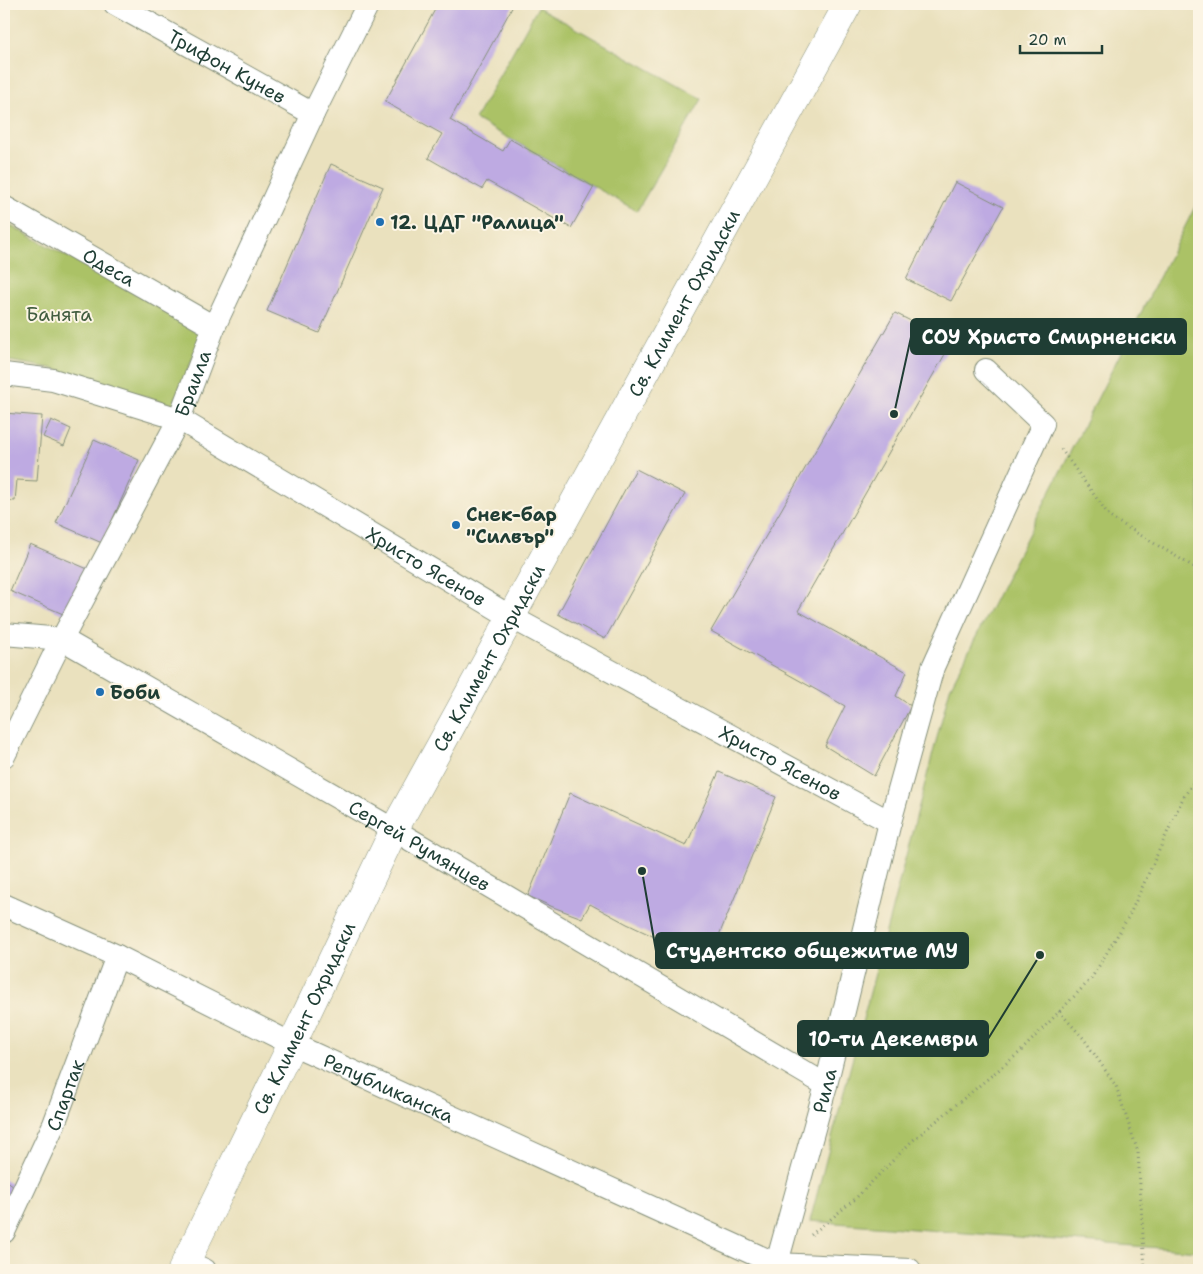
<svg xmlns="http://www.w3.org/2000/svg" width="1203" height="1274" font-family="'Shantell Sans',sans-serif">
<rect width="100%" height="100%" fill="#fcf5e5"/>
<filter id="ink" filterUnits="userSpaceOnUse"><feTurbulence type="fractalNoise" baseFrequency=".02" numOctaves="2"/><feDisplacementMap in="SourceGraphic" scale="10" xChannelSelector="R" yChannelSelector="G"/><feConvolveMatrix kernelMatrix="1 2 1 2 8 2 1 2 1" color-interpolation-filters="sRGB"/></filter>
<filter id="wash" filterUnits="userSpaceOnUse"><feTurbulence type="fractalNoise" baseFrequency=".0096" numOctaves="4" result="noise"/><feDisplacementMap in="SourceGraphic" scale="20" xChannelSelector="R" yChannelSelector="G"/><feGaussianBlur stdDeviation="1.12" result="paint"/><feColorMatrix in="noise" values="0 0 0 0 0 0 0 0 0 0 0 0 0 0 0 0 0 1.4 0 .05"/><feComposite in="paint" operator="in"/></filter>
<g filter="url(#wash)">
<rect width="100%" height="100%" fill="#eae1be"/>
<g fill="#abc266" stroke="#65804d">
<polygon points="538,7 702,99 637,211 475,119"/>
<polygon points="1199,199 1199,1251 810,1221 950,688"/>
<polygon points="4,222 204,331 173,405 50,368 4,360"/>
</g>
<g id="blocks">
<g fill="#beaae2">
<polygon points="438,4 514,4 450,120 503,151 510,139 594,187 571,228 487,181 482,189 428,158 442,134 385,102"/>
<polygon points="331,164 383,187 319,333 267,311"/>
<polygon points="955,182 1003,207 951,301 906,279"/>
<polygon points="895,313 952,342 798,611 907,672 896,696 911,706 874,776 825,746 845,706 711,631"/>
<polygon points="4,413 42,416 37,481 17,480 15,501 4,500"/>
<polygon points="51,420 71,429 64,446 43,437"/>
<polygon points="94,440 139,460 102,543 56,523"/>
<polygon points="636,469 685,494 605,639 558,614"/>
<polygon points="30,544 90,570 70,617 10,591"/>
<polygon points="719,772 776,797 708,962 627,924 590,904 582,918 553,907 528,896 570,793 686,846"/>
<polygon points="4,1180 15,1186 4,1207"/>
</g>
</g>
</g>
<g filter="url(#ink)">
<use href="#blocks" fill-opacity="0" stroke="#848f79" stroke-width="1"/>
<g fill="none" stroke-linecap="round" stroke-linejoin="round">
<g stroke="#848f79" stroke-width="24">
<g id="street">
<path id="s1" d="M115,4L313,114"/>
<path id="s2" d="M4,207L214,327"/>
<path id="s3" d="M4,374L53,380L179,419L511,617L890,822"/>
<path id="s4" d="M4,634L62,639L394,830L826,1085"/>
<path id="s5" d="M4,756L62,639L179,419L214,327L313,114L368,4"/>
<path id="s6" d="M4,905L117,956L292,1044L776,1264L910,1270"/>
<path id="s7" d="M4,1232L54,1124L117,956"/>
<polyline points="186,1262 205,1270"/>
<path id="s8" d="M775,1270L826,1085L890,822L933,667L1043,424L986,370"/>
</g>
</g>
<g stroke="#848f79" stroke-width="29">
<g id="secondary">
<path id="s9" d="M182,1270L292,1044L394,830L848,4"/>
</g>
</g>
<g stroke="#848f79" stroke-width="3" stroke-dasharray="1 4" stroke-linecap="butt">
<polyline points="1061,449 1110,517 1199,570"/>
<polyline points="1059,1011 1084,1039 1116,1086 1138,1152 1145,1270"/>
<polyline points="811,1235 854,1200 912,1141 1019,1053 1091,979 1129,916 1183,798 1199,774"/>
</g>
<use href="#street" stroke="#fff" stroke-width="22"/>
<use href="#secondary" stroke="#fff" stroke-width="28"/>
</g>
</g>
<g fill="#1f6fb2" stroke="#fcf5e5" stroke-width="2">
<circle cx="380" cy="222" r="5"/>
<circle cx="456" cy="525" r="5"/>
<circle cx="100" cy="692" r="5"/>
</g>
<g text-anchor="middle" stroke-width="4" stroke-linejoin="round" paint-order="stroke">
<g font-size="19" fill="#1f3d34" stroke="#fcf5e5">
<text dy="7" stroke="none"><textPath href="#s1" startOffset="128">Трифон Кунев</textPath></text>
<text dy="7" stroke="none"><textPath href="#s2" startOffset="121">Одеса</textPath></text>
<text dy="7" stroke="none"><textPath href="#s9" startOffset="1090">Св. Климент Охридски</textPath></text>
<text dy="7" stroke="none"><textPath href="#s5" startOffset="418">Браила</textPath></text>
<text dy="7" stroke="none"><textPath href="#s3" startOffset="469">Христо Ясенов</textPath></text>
<text dy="7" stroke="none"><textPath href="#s9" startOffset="685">Св. Климент Охридски</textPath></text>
<text dy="7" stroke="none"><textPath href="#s3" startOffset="874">Христо Ясенов</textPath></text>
<text dy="7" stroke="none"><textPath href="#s4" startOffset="471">Сергей Румянцев</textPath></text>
<text dy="7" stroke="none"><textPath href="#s9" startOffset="280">Св. Климент Охридски</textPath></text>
<text dy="7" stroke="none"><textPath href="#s6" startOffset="426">Републиканска</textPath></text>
<text dy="7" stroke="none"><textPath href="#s8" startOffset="186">Рила</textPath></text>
<text dy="7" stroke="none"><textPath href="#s7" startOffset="150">Спартак</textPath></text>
</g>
<g font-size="19" font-weight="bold" fill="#1f3d34" stroke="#fcf5e5" text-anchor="start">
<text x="390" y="229">12. ЦДГ "Ралица"</text>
<text x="466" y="521">Снек-бар<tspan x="466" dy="22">"Силвър"</tspan></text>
<text x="110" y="699">Боби</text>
</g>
<g font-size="19" fill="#425e40" stroke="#fcf5e5">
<text x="59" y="321">Банята</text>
</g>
</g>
<path fill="none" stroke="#1f3d34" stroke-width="2" d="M894 414L911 337M642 871L656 951M1040 955L988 1039"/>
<g fill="#1f3d34" stroke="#fcf5e5" stroke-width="2">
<circle cx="894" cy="414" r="5"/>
<circle cx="642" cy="871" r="5"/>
<circle cx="1040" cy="955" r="5"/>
</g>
<g fill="#1f3d34" stroke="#1f3d34" stroke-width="2">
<rect x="911" y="319" width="275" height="35" rx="5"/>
<rect x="656" y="933" width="312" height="35" rx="5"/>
<rect x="798" y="1021" width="190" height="35" rx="5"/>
</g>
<g font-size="20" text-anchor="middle" font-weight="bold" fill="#fff">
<text x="1049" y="344">СОУ Христо Смирненски</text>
<text x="812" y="958">Студентско общежитие МУ</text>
<text x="893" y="1046">10-ти Декември</text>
</g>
<rect width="1203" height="1274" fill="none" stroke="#fcf5e5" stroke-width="20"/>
<path d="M1020 45v8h82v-8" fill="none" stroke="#1f3d34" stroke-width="2.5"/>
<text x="1028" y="45" font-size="15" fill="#1f3d34" stroke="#fcf5e5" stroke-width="4" paint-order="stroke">20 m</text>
</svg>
